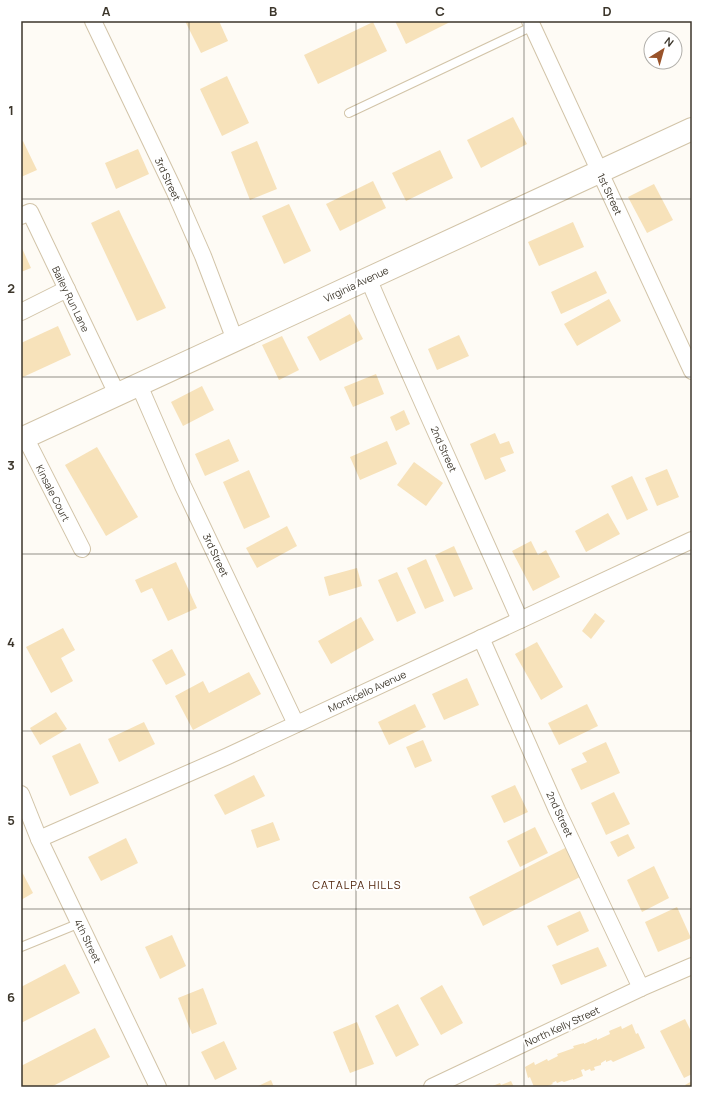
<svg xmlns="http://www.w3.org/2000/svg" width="713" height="1108" font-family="Manrope,sans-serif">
<rect width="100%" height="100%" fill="#fefbf5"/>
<g fill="#f7e2ba">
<polygon points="185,21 219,21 228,41 201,53"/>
<polygon points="395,21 452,21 406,44"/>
<polygon points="373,22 387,51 318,84 304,55"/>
<polygon points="227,76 249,123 222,136 200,89"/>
<polygon points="513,117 527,144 481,168 467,140"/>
<polygon points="23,141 37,170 21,177 21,142"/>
<polygon points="257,141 277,189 250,200 231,152"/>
<polygon points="138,149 149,174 116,189 105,163"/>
<polygon points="440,150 453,178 406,201 392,173"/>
<polygon points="373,181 386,208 340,231 326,204"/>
<polygon points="654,184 673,220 647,233 628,197"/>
<polygon points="289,204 311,251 284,264 262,216"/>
<polygon points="119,210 166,308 137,321 91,223"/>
<polygon points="573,222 584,247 539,266 528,242"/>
<polygon points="21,246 31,268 21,272"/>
<polygon points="596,271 607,293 561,314 551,292"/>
<polygon points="609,299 621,321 577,346 564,324"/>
<polygon points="350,314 363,339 320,361 307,337"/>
<polygon points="58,326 71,355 21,378 21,343"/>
<polygon points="459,335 469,356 437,370 428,349"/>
<polygon points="282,336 299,370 279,380 262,345"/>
<polygon points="376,374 384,394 353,407 344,387"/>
<polygon points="202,386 214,410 183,426 171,402"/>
<polygon points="404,410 410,424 396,431 390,417"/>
<polygon points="495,433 500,444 509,441 514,453 500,458 506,471 485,480 470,444"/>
<polygon points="229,439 239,461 205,476 195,454"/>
<polygon points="387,441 397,464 360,480 350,457"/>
<polygon points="97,447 138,517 106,536 65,465"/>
<polygon points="414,462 443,483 426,506 397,485"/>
<polygon points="667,469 679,497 657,506 645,478"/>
<polygon points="249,470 270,517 244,529 223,482"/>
<polygon points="632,476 648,510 627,520 611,486"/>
<polygon points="608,513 620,534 586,552 575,531"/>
<polygon points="287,526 297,546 257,568 246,548"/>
<polygon points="531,541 538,555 546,550 560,577 533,591 512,551"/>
<polygon points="454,546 473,589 454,597 435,555"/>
<polygon points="426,559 444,601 425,609 407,568"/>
<polygon points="176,562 197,608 168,621 152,588 141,593 135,580"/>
<polygon points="357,568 362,586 329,596 324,577"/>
<polygon points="397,572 416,613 397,622 378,580"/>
<polygon points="595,613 605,621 591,639 582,631"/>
<polygon points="361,617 374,640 331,664 318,641"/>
<polygon points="63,628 75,650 61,658 73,681 51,693 26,647"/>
<polygon points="537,642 563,687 541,700 515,654"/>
<polygon points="172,649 186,675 166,685 152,660"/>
<polygon points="249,672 261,694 193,730 175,696 203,681 209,693"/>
<polygon points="467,678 479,705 444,720 432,694"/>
<polygon points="415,704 426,727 389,745 378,722"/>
<polygon points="587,704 598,726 559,745 548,723"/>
<polygon points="56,712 67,729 40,745 30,728"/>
<polygon points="144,722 155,744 119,762 108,739"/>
<polygon points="423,740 432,761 415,768 406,747"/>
<polygon points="606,742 620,773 581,790 571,769 587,762 582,753"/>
<polygon points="80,743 99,783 70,796 52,756"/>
<polygon points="254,775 265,796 225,815 214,795"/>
<polygon points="515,785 528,812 504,823 491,796"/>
<polygon points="614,792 630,824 606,835 591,803"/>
<polygon points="273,822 280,840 257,848 251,830"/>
<polygon points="535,827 548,853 520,867 507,841"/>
<polygon points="628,834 635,848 618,857 610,842"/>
<polygon points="126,838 138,863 101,881 88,857"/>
<polygon points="567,847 582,876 483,926 469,897"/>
<polygon points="654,866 669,898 642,912 627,880"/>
<polygon points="21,870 33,893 21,900"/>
<polygon points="677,907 691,938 658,952 645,922"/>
<polygon points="580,911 589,931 557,946 547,926"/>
<polygon points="172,935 186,966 160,979 145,947"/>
<polygon points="598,947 607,966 561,985 552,965"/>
<polygon points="65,964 80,993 21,1023 21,987"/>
<polygon points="442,985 463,1023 441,1035 420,998"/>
<polygon points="203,988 217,1024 192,1034 178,998"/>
<polygon points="398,1004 419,1045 396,1057 375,1016"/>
<polygon points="685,1019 692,1033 692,1074 684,1078 660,1031"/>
<polygon points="357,1022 374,1064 350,1073 333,1032"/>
<polygon points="632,1024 636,1034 638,1033 645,1048 613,1062 611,1060 606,1062 606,1060 601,1063 601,1065 594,1067 595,1070 591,1071 590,1069 585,1071 584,1069 581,1070 583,1076 573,1080 573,1079 564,1082 562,1081 557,1083 556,1081 552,1083 553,1084 545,1087 534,1087 530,1077 528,1078 525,1067 534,1062 535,1065 547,1059 548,1061 558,1056 557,1054 574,1048 573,1046 584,1043 584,1044 597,1038 597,1040 610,1034 609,1031 621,1026 622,1029"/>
<polygon points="95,1028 110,1057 51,1087 21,1087 21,1066"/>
<polygon points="224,1041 237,1069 215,1080 201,1052"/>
<polygon points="271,1080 274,1087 256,1087"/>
<polygon points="511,1081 514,1087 490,1087 500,1083 501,1085"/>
<polygon points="692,1081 692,1087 687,1087 685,1085"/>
</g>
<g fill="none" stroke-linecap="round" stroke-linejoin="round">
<g stroke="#d2c4a8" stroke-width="10">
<g id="lane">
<polyline points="349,113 533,26"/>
<polyline points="21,947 80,923"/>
</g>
</g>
<g stroke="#d2c4a8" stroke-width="18">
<g id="street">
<polyline points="93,21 174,190 203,256 235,340"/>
<polyline points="530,21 692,371"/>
<polyline points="21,216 30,212 117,394"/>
<path d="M368,278C417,393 470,506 520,620"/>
<polyline points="21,312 67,289"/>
<polyline points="139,385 183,486 296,724"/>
<polyline points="25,437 82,549"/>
<polyline points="481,638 557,810 641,988"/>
<polyline points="21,794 39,839 158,1087"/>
<polyline points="39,839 228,756 692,540"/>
<polyline points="432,1087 641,988 692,966"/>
</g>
</g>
<g stroke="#d2c4a8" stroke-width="24">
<polyline id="secondary" points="21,439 692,129"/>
</g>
<use href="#lane" stroke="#fff" stroke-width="8"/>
<use href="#street" stroke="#fff" stroke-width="16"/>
<use href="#secondary" stroke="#fff" stroke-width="22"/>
</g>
<path fill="none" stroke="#3c362b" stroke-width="1" stroke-opacity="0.55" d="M189,21V1087M356,21V1087M524,21V1087M21,199H692M21,377H692M21,554H692M21,731H692M21,909H692"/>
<g text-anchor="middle" stroke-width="4" stroke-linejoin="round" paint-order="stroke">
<g font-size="10" fill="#3c362b" stroke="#fff">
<text transform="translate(168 179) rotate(65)" y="4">3rd Street</text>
<text transform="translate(610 194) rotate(65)" y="4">1st Street</text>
<text transform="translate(356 284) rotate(-25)" y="4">Virginia Avenue</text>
<text transform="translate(71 299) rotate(64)" y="4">Bailey Run Lane</text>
<text transform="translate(444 449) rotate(66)" y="4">2nd Street</text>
<text transform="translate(53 493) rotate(63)" y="4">Kinsale Court</text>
<text transform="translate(216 555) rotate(65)" y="4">3rd Street</text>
<text transform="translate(367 691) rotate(-25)" y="4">Monticello Avenue</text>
<text transform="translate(560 814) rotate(65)" y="4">2nd Street</text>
<text transform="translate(88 941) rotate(64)" y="4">4th Street</text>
<text transform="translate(562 1026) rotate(-25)" y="4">North Kelly Street</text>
</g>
<g font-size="11" letter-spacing="1" fill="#491b00" stroke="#fff">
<text x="357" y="889">CATALPA HILLS</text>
</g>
</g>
<rect width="713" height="1108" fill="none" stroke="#ffffff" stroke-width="44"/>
<g transform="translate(663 50) rotate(37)"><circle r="19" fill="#ffffff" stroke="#b1afaa"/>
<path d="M0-3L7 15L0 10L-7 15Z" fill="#99532a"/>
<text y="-6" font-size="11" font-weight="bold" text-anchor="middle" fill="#3c362b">N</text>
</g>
<rect x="22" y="22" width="669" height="1064" fill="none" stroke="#3c362b" stroke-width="1.5"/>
<g font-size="13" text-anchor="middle" font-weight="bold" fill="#3c362b">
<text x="106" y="16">A</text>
<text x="273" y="16">B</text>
<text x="440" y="16">C</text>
<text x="607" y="16">D</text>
<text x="11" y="115">1</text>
<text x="11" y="293">2</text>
<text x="11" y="470">3</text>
<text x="11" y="647">4</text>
<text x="11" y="825">5</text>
<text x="11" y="1002">6</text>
</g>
</svg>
